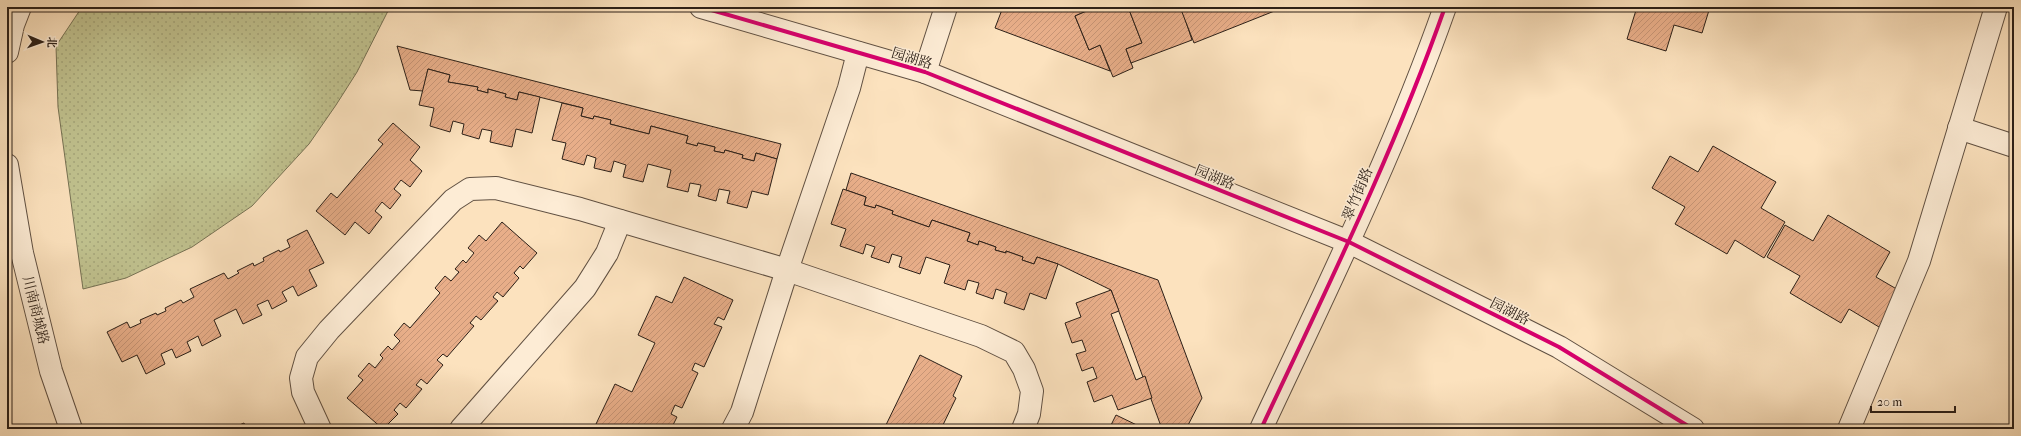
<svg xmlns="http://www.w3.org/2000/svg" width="2021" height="436" font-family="'IM FELL French Canon','Noto Serif SC',serif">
<defs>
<pattern id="park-dots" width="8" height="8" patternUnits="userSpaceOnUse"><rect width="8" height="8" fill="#c1c390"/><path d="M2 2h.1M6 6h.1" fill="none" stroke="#a6a77b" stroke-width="1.8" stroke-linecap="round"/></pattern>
<pattern id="building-hatch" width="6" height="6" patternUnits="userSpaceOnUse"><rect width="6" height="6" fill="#e8ae89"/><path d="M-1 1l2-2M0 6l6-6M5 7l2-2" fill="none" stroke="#c79576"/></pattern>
</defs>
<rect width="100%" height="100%" fill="#fce2be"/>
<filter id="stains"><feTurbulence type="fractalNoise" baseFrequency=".005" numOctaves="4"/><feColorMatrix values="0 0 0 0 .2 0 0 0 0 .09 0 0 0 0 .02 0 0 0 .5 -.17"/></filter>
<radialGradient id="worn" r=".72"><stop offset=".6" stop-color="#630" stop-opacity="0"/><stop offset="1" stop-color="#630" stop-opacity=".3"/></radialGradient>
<polygon fill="url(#park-dots)" stroke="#767254" points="82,7 390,7 357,72 336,105 309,144 252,206 192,247 126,278 83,289 58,107 56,46"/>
<g fill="url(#building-hatch)" stroke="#2c2018">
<polygon points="1003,7 1096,7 1075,16 1089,50 1100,45 1110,71 995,28"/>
<polygon points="1096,7 1128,7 1142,43 1126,49 1133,68 1113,77 1100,45 1089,50 1075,16"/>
<polygon points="1128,7 1181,7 1192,40 1131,63 1126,49 1142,43"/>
<polygon points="1180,7 1281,7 1282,8 1194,43"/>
<polygon points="1637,7 1710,7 1702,33 1674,25 1666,51 1627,39"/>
<polygon points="397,46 781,144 777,159 756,153 754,161 742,158 743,155 725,150 724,153 714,151 715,147 698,143 697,146 686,143 688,136 651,126 649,134 610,124 611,120 594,116 593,119 581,116 583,108 519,92 517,100 505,97 506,94 488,89 488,93 477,90 478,87 448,82 450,75 428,69 423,91 410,90"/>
<polygon points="428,69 450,75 448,82 478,87 477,90 488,93 488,89 506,94 505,97 517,100 519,92 540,97 532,133 516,129 512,147 490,142 492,131 482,129 479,139 462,134 464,124 453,121 450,132 430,126 434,108 419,105"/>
<polygon points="562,103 583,108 581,116 593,119 594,116 611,120 610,124 649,134 651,126 688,136 686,143 697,146 698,143 715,147 714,151 724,153 725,150 743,155 742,158 754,161 756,153 777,159 768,195 752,191 747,208 727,203 730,191 719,189 716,201 698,196 701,185 690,183 688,192 667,187 671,170 648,164 643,182 623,177 626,165 614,161 611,172 594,168 596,158 587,155 584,165 562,159 566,143 552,140"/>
<polygon points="393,123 420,147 410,160 422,171 410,187 401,180 394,189 401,195 390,209 382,202 375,211 382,217 369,234 355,222 345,235 316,211 331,193 337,198 383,144 378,140"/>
<polygon points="1713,146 1776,182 1761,208 1785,222 1764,258 1735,240 1727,254 1675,224 1685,207 1652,188 1670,156 1698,172"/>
<polygon points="851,173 1158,280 1202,398 1186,429 1162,429 1111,290 1058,264 1037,257 1034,264 1022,260 1023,257 1006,251 1006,253 995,250 996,247 979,241 978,245 967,241 970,233 932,220 929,227 892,214 893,211 876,205 875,208 864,205 866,197 846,190"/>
<polygon points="843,189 866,197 864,205 875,208 876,205 893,211 892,214 929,227 932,220 970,233 967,241 978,245 979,241 996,247 995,250 1006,253 1006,251 1023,257 1022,260 1034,264 1037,257 1058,264 1046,299 1030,293 1024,310 1004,303 1007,293 996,289 993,299 976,293 979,283 968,280 965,290 944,283 950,265 926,257 920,274 899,267 902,257 892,254 889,263 871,257 875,247 866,244 863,254 840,246 846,229 831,224"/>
<polygon points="1828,215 1890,252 1876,277 1900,291 1879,327 1849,309 1841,323 1790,293 1800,276 1767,257 1785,225 1813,241"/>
<polygon points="502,222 537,253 523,269 520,266 514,273 519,278 503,297 497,292 493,297 498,301 481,320 476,316 470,323 474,326 447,357 443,354 437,360 443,365 427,384 421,379 416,385 422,389 406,408 400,403 394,410 398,414 383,429 347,398 363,380 358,376 369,363 375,368 383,358 380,355 388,346 392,350 400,341 394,335 404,323 410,328 440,293 435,288 445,276 451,281 459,272 455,269 463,260 466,263 474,253 468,248 479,235 486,241"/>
<polygon points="307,230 324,263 309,270 317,286 298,296 293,286 282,292 287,301 272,309 268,300 257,305 262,315 243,324 236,309 214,320 221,336 202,346 198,336 187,342 191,351 176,358 172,349 161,354 165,364 146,374 137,355 122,362 107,332 127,322 130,328 141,323 140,320 156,313 157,315 166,311 165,308 181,300 183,303 194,297 190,289 224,273 228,279 239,273 237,271 253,263 254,266 264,261 263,258 279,250 280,252 290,247 287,240"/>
<polygon points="684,277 733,300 724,320 718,317 714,324 722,327 704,367 695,363 692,370 698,373 682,408 675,405 671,414 677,417 671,429 606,429 596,424 615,384 632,392 655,343 638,335 656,296 672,303"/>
<polygon points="1111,290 1119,311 1111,314 1136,380 1145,376 1152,398 1118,410 1112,395 1094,402 1087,382 1097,378 1093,367 1082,371 1076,354 1086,351 1082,340 1072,343 1065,323 1081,317 1076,303"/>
<polygon points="920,355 962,376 953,396 956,398 941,429 884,429"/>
<polygon points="1116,415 1145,429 1109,429"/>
<polygon points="244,423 247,429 230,429"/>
</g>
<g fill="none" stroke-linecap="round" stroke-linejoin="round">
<g stroke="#605042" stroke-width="24">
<g id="minor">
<polyline points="701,7 925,72 1349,242 1559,347 1693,429"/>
<polyline points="7,52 13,25 20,7"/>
<polyline points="925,72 946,7"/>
<polyline points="1959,128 2014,146"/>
<polyline points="7,165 22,253 51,371 71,429"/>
<polyline points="320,429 303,392 301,378 307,357 329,330 453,200 470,189 496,188 580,209 787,270 981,336 1014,352 1024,369 1032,391 1029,414 1023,429"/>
<polyline points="461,429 585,288 607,253 620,221"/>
<polyline points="733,429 742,412 787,270 849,88 858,53"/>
<path d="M1261,429C1326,290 1394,152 1445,7"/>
<polyline points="1849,429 1919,261 1996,7"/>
</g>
</g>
<use href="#minor" stroke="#fdecd5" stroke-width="22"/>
<g stroke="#fdecd5" stroke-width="6">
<g id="cycleway">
<polyline points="701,7 925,72 1349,242 1559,347 1693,429"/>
<path d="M1261,429C1326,290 1394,152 1445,7"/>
</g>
</g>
<use href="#cycleway" stroke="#d6006c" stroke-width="4"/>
</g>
<g text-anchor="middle" stroke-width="3" stroke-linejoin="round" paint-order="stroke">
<g font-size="14" fill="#2c2018" stroke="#fdecd5">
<text transform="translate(912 58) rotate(17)" y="5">园湖路</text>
<text transform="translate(1215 177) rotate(22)" y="5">园湖路</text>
<text transform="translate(1357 194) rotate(-67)" y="5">翠竹街路</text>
<text transform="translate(36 310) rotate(76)" y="5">川南商城路</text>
<text transform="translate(1510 311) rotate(27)" y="5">园湖路</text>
</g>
</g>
<rect width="2021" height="436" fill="none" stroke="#fce2be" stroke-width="24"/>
<rect x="8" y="8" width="2005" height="420" fill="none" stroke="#2c2018" stroke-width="2"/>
<rect x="12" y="12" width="1997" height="412" fill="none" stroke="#2c2018"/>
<g transform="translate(42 42) rotate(92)" stroke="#fdecd5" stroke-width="3" paint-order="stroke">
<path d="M0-3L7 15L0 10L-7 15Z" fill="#2c2018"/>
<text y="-6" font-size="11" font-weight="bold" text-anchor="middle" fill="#2c2018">北</text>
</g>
<path d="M1871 406v6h84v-6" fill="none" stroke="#2c2018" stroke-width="2"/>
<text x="1877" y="406" font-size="12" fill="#2c2018" stroke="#fdecd5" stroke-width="3" paint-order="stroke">20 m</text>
<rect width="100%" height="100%" filter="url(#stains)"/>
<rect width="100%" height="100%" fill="url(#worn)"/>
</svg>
